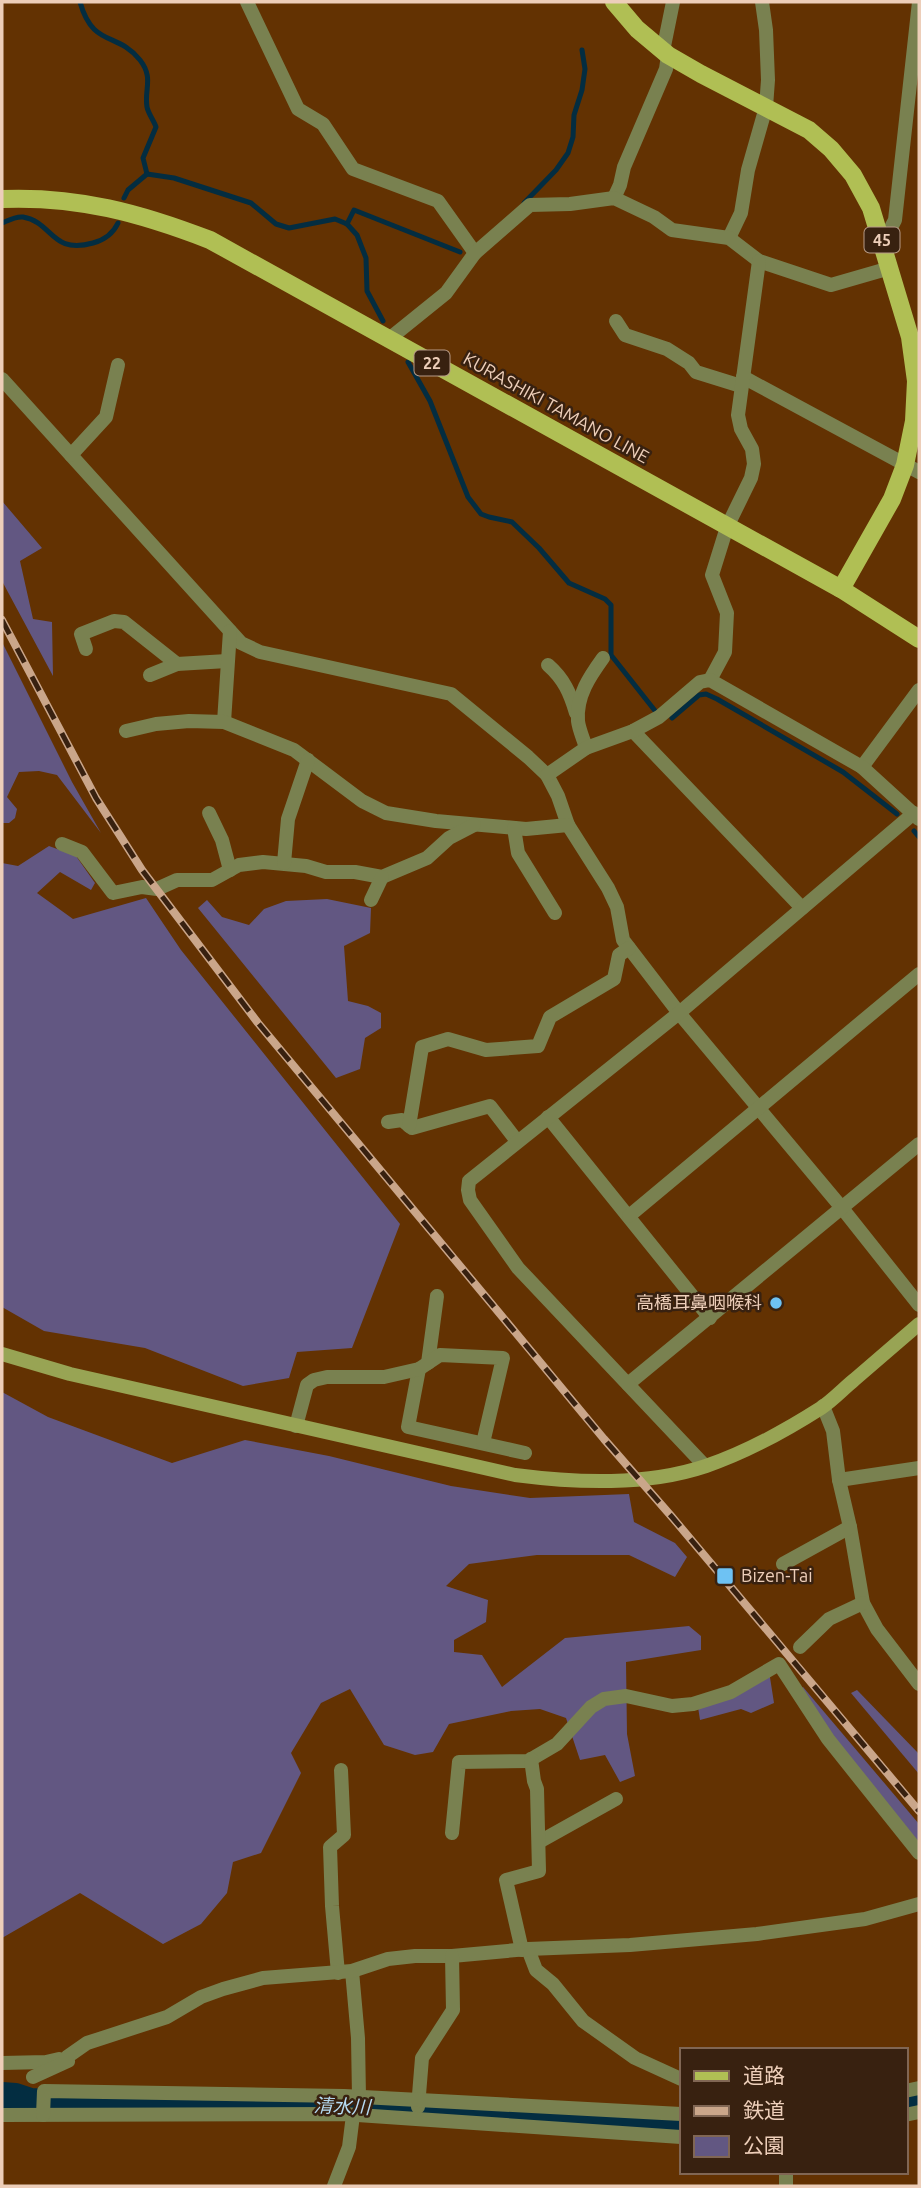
<svg xmlns="http://www.w3.org/2000/svg" width="921" height="2188" font-family="Ubuntu,'Noto Sans JP',sans-serif">
<rect width="100%" height="100%" fill="#633202"/>
<g fill="#625782">
<polygon points="2,501 42,548 20,561 33,619 52,622 53,676 2,581"/>
<polygon points="2,642 72,782 101,833 57,775 39,771 19,772 7,797 17,809 15,818 9,823 2,823"/>
<polygon points="49,846 76,856 95,883 91,890 60,872 37,893 73,919 146,898 181,950 400,1224 352,1348 297,1352 289,1378 243,1386 145,1348 44,1331 2,1307 2,863 18,866"/>
<polygon points="327,899 371,908 370,933 344,946 348,1001 368,1006 381,1013 381,1028 365,1038 360,1069 336,1078 198,908 207,900 222,917 249,925 264,909 286,901"/>
<polygon points="2,1392 48,1417 172,1463 245,1440 329,1456 451,1486 530,1498 629,1494 634,1522 675,1543 687,1557 675,1577 629,1555 537,1555 469,1564 446,1586 488,1600 486,1622 454,1640 454,1652 482,1655 502,1687 565,1638 689,1626 701,1636 701,1650 626,1662 627,1734 635,1776 620,1782 605,1755 580,1760 566,1718 540,1709 511,1711 449,1724 433,1752 415,1755 384,1745 350,1689 321,1703 291,1753 301,1773 261,1853 233,1862 227,1893 201,1924 163,1944 80,1893 2,1938"/>
<polygon points="769,1671 774,1703 751,1713 741,1709 700,1720 698,1707"/>
<polygon points="803,1687 919,1824 919,1847 852,1762 800,1690"/>
<polygon points="857,1690 919,1754 919,1774 851,1693"/>
</g>
<g fill="none" stroke-linecap="round" stroke-linejoin="round">
<g stroke="#032d41" stroke-width="5">
<path d="M80,2C93,48 117,31 140,60C154,78 144,89 147,107C148,113 154,121 156,127L143,158L147,174L174,178L251,203L276,224L289,228L335,219L347,224L357,235L366,258L367,291L383,321"/>
<polyline points="124,198 128,190 147,174"/>
<polyline points="524,203 556,170 568,153 573,137 574,115 582,90 585,69 582,50"/>
<path d="M2,223C9,220 16,216 23,217C53,222 51,255 93,243C104,240 113,234 118,223"/>
<polyline points="347,224 354,210 460,252"/>
<polyline points="408,362 430,401 468,497 481,514 489,517 512,522 539,548 569,583 605,599 611,605 611,655 656,712"/>
<polyline points="672,718 699,695 706,694 717,699 843,772 897,814"/>
<polyline points="914,831 919,837"/>
</g>
<g stroke="#032d41" stroke-width="30">
<polyline points="2,2097 15,2098 30,2103 347,2105 681,2126"/>
<polyline points="905,2104 919,2102"/>
</g>
<g stroke="#798150" stroke-width="14">
<polyline points="247,2 298,109 323,124 353,169 438,201 475,253"/>
<polyline points="663,51 673,2"/>
<polyline points="614,198 620,185 624,167 666,69 668,55"/>
<polyline points="729,238 741,213 748,170 766,107 768,80 766,30 762,2"/>
<polyline points="883,243 895,220 919,2"/>
<polyline points="616,321 625,335 667,349 689,363 696,372 741,386"/>
<polyline points="389,339 446,293 475,253 530,205 570,204 614,198 654,217 672,230 729,238 759,261 831,285 890,268"/>
<polyline points="743,377 919,472"/>
<polyline points="2,379 241,643 260,652 451,694 528,757 547,775 558,796 568,825 608,888 617,907 623,940 679,1013 842,1208 919,1305"/>
<polyline points="71,455 106,417 118,365"/>
<polyline points="86,649 81,634 114,621 124,622 177,664"/>
<path d="M548,665C564,679 570,693 576,713"/>
<polyline points="150,675 177,664 227,661"/>
<polyline points="710,680 725,652 727,613 712,575 727,527 751,478 754,464 752,449 741,429 738,415 759,261"/>
<polyline points="224,722 230,631"/>
<polyline points="126,731 156,724 189,721 224,722 294,750 362,801 386,813 436,821 526,829 568,825"/>
<polyline points="633,731 802,908"/>
<path d="M586,748C584,740 579,730 578,721C576,696 590,676 603,658"/>
<polyline points="862,767 919,690"/>
<polyline points="547,775 586,748 633,731 659,717 700,682 710,680 862,767 919,819"/>
<polyline points="209,813 222,840 230,870"/>
<polyline points="514,828 518,853 555,913"/>
<polyline points="62,844 82,852 113,893 142,887 157,889 177,880 212,880 239,865 263,862 306,866 326,872 355,872 382,877 427,858 449,838 474,825"/>
<polyline points="284,863 288,819 308,760"/>
<polyline points="371,900 382,877"/>
<polyline points="548,1117 710,1318"/>
<polyline points="388,1122 402,1120 412,1128 490,1106 517,1141"/>
<polyline points="409,1126 422,1047 448,1039 486,1050 538,1046 550,1017 614,979 619,955 629,948"/>
<polyline points="629,1216 919,974"/>
<polyline points="428,1363 437,1296"/>
<polyline points="419,1369 408,1427 525,1453"/>
<polyline points="628,1384 919,1144"/>
<polyline points="823,1406 833,1431 839,1480 850,1527 863,1603 877,1629 919,1684"/>
<polyline points="296,1426 307,1385 314,1380 327,1377 384,1377 419,1369 440,1355 503,1358 483,1443"/>
<polyline points="705,1466 518,1268 470,1200 468,1190 469,1181 679,1013 914,813"/>
<polyline points="839,1480 919,1468"/>
<polyline points="783,1564 850,1527"/>
<polyline points="800,1647 829,1619 863,1603"/>
<polyline points="452,1833 459,1762 528,1761 557,1744 591,1707 604,1699 626,1696 672,1706 693,1704 731,1692 779,1664 828,1739 919,1853"/>
<polyline points="539,1842 616,1799"/>
<polyline points="528,1949 536,1970 553,1984 583,2021 635,2058 681,2079"/>
<polyline points="522,1950 506,1880 539,1871 537,1789 534,1781 531,1759"/>
<polyline points="352,1971 358,2038 359,2097"/>
<polyline points="338,1973 332,1906 330,1847 344,1835 341,1770"/>
<polyline points="2,2063 46,2062 59,2059"/>
<polyline points="33,2077 68,2061 67,2057 87,2043 167,2017 201,1997 223,1989 263,1978 352,1971 388,1959 415,1956 452,1956 528,1949 630,1945 757,1934 865,1919 919,1904"/>
<polyline points="905,2091 919,2088"/>
<polyline points="418,2107 422,2058 453,2010 452,1956"/>
<polyline points="2,2115 343,2114 681,2137"/>
<polyline points="43,2115 44,2091 344,2096 681,2114"/>
<polyline points="905,2115 919,2112"/>
<polyline points="334,2186 349,2147 353,2115"/>
<polyline points="786,2186 786,2172"/>
</g>
<path stroke="#98a454" stroke-width="14" d="M2,1354L70,1374L515,1475C577,1483 646,1486 706,1466C747,1452 785,1431 821,1408C833,1400 843,1389 854,1380C876,1361 897,1343 919,1324"/>
<g stroke="#b0bf54" stroke-width="18">
<polyline points="614,2 637,29 668,55 701,74 809,130 831,149 853,175 871,208 910,337 916,381 914,421 905,465 892,499 841,589"/>
<path d="M2,199C78,196 140,213 210,240L841,589L919,639"/>
</g>
<g stroke="#caa68a" stroke-width="8">
<polyline id="rail" points="2,620 96,798 142,870 258,1023 604,1439 672,1517 919,1811"/>
</g>
<use href="#rail" stroke="#382110" stroke-width="5" stroke-dasharray="16" stroke-linecap="butt"/>
</g>
<g fill="#6ec2f3" stroke="#382110" stroke-width="2.5">
<circle cx="776" cy="1303" r="7"/>
<rect x="716" y="1567" width="18" height="18" rx="3.5"/>
</g>
<g text-anchor="middle" stroke-width="5" stroke-linejoin="round" paint-order="stroke">
<g fill="#382110" stroke="#b79a86" stroke-width="2">
<rect x="864.5" y="227.5" width="35" height="25" rx="5"/>
<rect x="414.5" y="350.5" width="35" height="25" rx="5"/>
</g>
<g font-size="16" font-weight="bold" fill="#edceb9">
<text x="882" y="246">45</text>
<text x="432" y="369">22</text>
</g>
<g font-size="18" fill="#edceb9" stroke="#382110">
<text transform="translate(556 408) rotate(29)" y="6">KURASHIKI TAMANO LINE</text>
</g>
<g font-size="18" fill="#edceb9" stroke="#382110" text-anchor="end">
<text x="762" y="1309">高橋耳鼻咽喉科</text>
<text x="741" y="1582" text-anchor="start">Bizen-Tai</text>
</g>
<g font-size="19" font-style="italic" fill="#b6daf2" stroke="#382110">
<text transform="translate(342 2106) rotate(2)" y="7">清水川</text>
</g>
</g>
<rect width="921" height="2188" fill="none" stroke="#edceb9" stroke-width="7"/>
<rect x="680" y="2048" width="228" height="126" fill="#382110" stroke="#806654" stroke-width="2"/>
<rect x="694" y="2071" width="35" height="10" fill="#b0bf54" stroke="#806654" stroke-width="2"/>
<text x="743" y="2083" font-size="21" fill="#edceb9">道路</text>
<rect x="694" y="2106" width="35" height="10" fill="#caa68a" stroke="#806654" stroke-width="2"/>
<text x="743" y="2118" font-size="21" fill="#edceb9">鉄道</text>
<rect x="694" y="2136" width="35" height="21" fill="#625782" stroke="#806654" stroke-width="2"/>
<text x="743" y="2153" font-size="21" fill="#edceb9">公園</text>
</svg>
